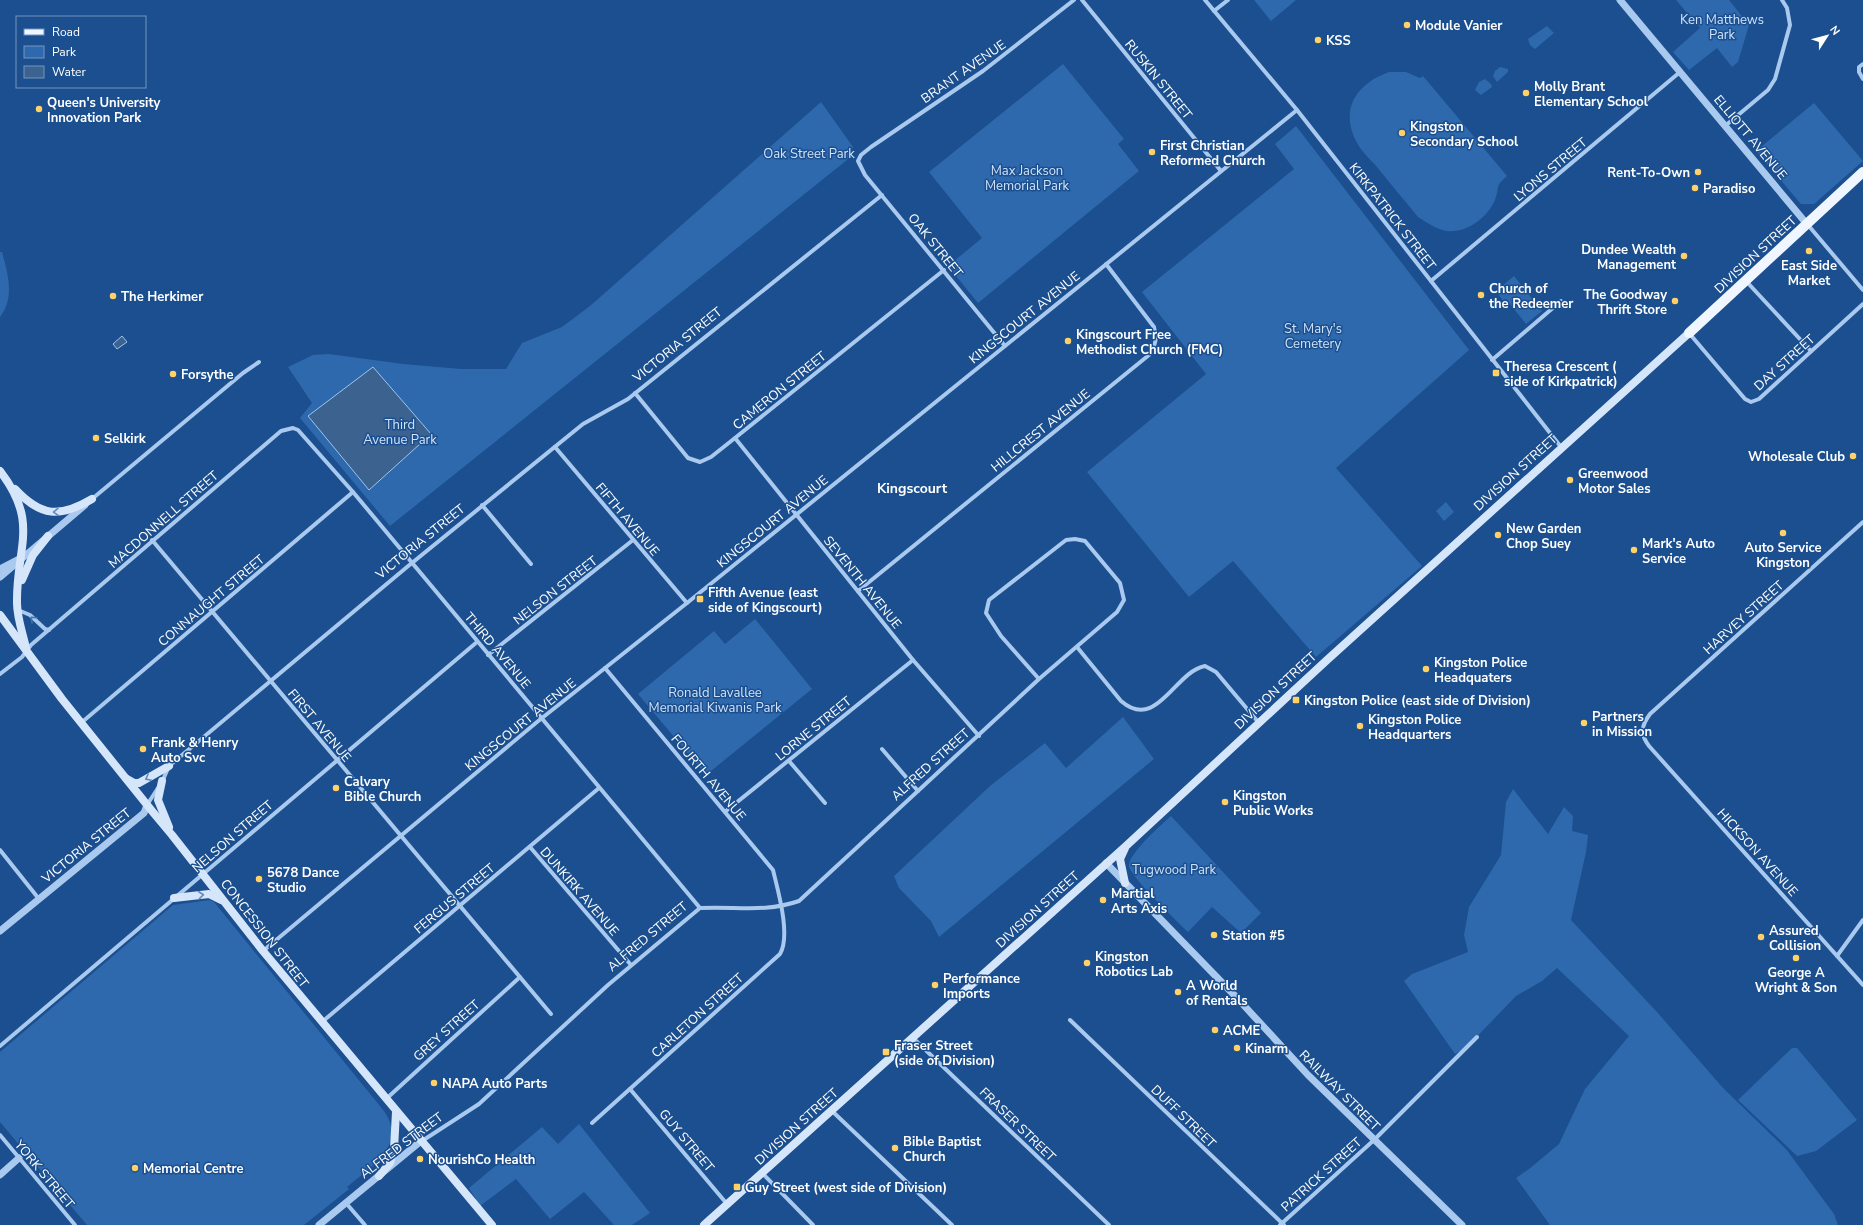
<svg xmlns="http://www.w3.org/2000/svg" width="1863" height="1225" font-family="'Nunito Sans',sans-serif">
<rect width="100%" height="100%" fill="#1b4f8f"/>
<g fill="#2e69ad">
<polygon points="1254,0 1296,0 1271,21"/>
<polygon points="1676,0 1729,0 1749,25 1738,62 1732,67 1717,48 1689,70 1673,52 1700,28"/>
<polygon points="1547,26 1554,33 1535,49 1530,45 1528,39"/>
<polygon points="1063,64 1124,139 1118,144 1139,171 978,303 948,266 982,238 929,172"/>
<polygon points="1500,67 1508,69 1508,72 1497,82 1493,76 1495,71"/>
<path d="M1389,72H1406L1420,78L1423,76L1507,176C1494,187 1500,187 1495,200C1487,219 1463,236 1442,230C1433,227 1426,222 1418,217C1404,200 1390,183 1377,167C1370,159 1362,152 1357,143C1339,109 1356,84 1389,72Z"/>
<polygon points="1485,79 1491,84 1492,87 1481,95 1475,90 1479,82"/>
<polygon points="821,102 853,147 847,160 390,526 300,418 312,403 288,367 313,355 329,354 403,364 461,369 506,369 522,343 562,327 590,306"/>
<polygon points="1814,103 1863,161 1814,204 1801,204 1756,151"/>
<polygon points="1296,126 1469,350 1336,468 1422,566 1316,657 1233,561 1189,597 1087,472 1206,374 1142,292 1294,169 1275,144"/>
<path d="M0,252H2C8,274 15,298 0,317Z"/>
<polygon points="1514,276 1542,311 1526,324 1506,299 1503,301 1496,291"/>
<polygon points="1446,502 1454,512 1444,521 1436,511"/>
<polygon points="755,619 812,689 706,775 638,694 714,631 725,644"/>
<polygon points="1123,717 1154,759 939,937 931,921 899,888 894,876 990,786 1045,743 1066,768"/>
<polygon points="1513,789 1548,834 1564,807 1573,816 1572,831 1588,835 1586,852 1571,920 1657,1012 1723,1088 1786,1149 1834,1214 1838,1225 1550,1225 1516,1178 1529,1169 1559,1144 1585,1089 1629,1036 1557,968 1542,981 1516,996 1466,1048 1455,1054 1404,981 1412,974 1468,952 1464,935 1469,907 1501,855 1506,802"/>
<path d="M1171,816L1261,913L1241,933L1212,907L1188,932C1178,922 1128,875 1129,865C1130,852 1161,825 1171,816Z"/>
<path d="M210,900L214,902L384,1111C408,1146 370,1167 347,1187L349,1189L304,1225H87L0,1122V1052L173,905Z"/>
<polygon points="1792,1048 1797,1048 1857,1120 1816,1151 1797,1156 1738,1100"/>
<polygon points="579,1124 650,1213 632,1225 614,1225 584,1192 550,1219 516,1179 480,1206 469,1188 542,1127 558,1144"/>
</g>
<g fill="#3c6290" stroke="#9cc4f0">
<polygon points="122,336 127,342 117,349 113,344"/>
<polygon points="373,367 431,434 369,490 308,416"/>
</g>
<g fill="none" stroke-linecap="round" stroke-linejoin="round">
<g stroke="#a9c9ee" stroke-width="4">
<polyline points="1082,0 1221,171"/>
<polyline points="1205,0 1297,110 1561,447"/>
<polyline points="1214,11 1228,0"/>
<polyline points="1863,64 1859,67 1859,72 1863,79"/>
<polyline points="1725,126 1768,90 1775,79 1790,25 1787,8 1782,0"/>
<polyline points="1808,225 1863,290"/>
<polyline points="1431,281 1680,72"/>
<polyline points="1746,281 1811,351"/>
<polyline points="1689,333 1745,399 1751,402 1759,399 1863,304"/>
<polyline points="1005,346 865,175 858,161 861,155 871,147 983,71 1074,0"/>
<polyline points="1492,360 1561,301"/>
<polyline points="635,393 688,458 700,462 711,457 735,438 944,270"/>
<polyline points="735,438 913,660 979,736"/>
<polyline points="555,447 687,603"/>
<polyline points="92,499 243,373 259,362"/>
<polyline points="482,505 531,564"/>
<path d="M1863,522L1650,714C1641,726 1640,734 1649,746L1863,985"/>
<polyline points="152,540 551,1014"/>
<path d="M858,591L1149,355C1156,344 1157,340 1154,327L1106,264"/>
<polyline points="18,610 30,615 45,629 49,630"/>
<path d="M1077,647L1121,701C1157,732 1174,672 1205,666L1216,672L1259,723"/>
<polyline points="488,655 633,540"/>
<polyline points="0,674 22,657 31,645 281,431 293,428 298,430 353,492 700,908"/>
<polyline points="81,723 353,492"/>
<polyline points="882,749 918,791"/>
<polyline points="789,761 825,803"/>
<polyline points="162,782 169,766 407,567 583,424 628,399 882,195"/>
<polyline points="147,805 158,788"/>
<polyline points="726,811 913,660"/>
<polyline points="530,847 631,965"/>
<polyline points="0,850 39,899"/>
<polyline points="263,951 537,722 687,603 1297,110"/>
<polyline points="1837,956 1863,920"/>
<polyline points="1070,1020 1284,1225"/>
<polyline points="322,1022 599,788"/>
<polyline points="913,1038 1109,1225"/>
<polyline points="0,1046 477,642"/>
<polyline points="630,1089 727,1204"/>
<polyline points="386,1099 520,977"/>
<polyline points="832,1111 952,1225"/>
<path d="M592,1123L780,954C791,935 778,891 773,870L605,668"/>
<polyline points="0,1135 75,1225"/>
<path d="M422,1141L479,1104L608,985L700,908C736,906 764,913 799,901L1039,679L1117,612L1124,600L1120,583L1085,541L1075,539L1066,540L989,600L986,613L1001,636L1039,679"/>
<polyline points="762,1173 813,1225"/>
<polyline points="346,1203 365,1225"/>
<polyline points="1280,1225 1374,1140 1477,1037"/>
</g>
<g stroke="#a9c9ee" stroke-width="7">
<polyline points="1620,0 1806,223"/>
<polyline points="0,569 19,559"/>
<polyline points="0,577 85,505"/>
<polyline points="1106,863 1238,999 1308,1075 1462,1225"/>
<polyline points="0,931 144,813 147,805"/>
<polyline points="0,1175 19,1158"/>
<polyline points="319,1225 421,1141"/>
</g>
<g stroke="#d6e6fa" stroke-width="8">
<path d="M0,471C40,523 16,547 17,603C17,618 23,634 26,648"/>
<path d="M15,489C41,517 60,518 92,499"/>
<polyline points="22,580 33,555 48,536"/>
<polyline points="0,615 62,699 152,811 172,835 263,951 492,1225"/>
<polyline points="127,779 134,783 139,783 169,766"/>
<polyline points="162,781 158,800 169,827"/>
<polyline points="1125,848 1120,859 1125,883"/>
<polyline points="174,898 209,894 221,900"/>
<polyline points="379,1176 390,1163 394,1149 396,1112"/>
<polyline points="704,1225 1126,846 1327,660 1689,333"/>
</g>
<polyline stroke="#f0f6ff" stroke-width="10" points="1689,333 1863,172"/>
</g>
<defs><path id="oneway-chevron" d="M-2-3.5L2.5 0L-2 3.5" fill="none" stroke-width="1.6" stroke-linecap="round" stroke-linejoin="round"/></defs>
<g stroke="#668bba">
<use href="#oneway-chevron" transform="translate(56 512) rotate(178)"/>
<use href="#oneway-chevron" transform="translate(148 778) rotate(153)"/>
<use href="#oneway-chevron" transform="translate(201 895) rotate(-6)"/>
</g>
<use stroke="#4674ac" href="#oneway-chevron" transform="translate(33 619) rotate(-137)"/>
<g fill="#ffd166" stroke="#1b4f8f" stroke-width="1.5">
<circle cx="1407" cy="25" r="4"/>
<circle cx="1318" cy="40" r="4"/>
<circle cx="1526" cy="93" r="4"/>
<circle cx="39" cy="109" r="4"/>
<circle cx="1402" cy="133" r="4"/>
<circle cx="1152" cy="152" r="4"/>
<circle cx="1698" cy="172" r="4"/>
<circle cx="1695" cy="188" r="4"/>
<circle cx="1809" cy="251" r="4"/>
<circle cx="1684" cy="256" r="4"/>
<circle cx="1481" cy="295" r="4"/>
<circle cx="113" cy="296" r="4"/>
<circle cx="1675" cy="301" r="4"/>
<circle cx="1068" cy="341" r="4"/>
<rect x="1492" y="369" width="8" height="8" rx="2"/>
<circle cx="173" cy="374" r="4"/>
<circle cx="96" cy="438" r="4"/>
<circle cx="1853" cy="456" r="4"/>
<circle cx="1570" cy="480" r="4"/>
<circle cx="1783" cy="533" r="4"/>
<circle cx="1498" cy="535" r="4"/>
<circle cx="1634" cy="550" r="4"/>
<rect x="696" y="595" width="8" height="8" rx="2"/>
<circle cx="1426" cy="669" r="4"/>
<rect x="1292" y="696" width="8" height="8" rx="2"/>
<circle cx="1584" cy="723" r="4"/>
<circle cx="1360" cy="726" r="4"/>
<circle cx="143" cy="749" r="4"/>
<circle cx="336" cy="788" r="4"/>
<circle cx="1225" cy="802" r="4"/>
<circle cx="259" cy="879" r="4"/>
<circle cx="1103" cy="900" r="4"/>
<circle cx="1214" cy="935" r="4"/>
<circle cx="1761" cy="937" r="4"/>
<circle cx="1796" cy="958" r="4"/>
<circle cx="1087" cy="963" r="4"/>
<circle cx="935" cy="985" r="4"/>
<circle cx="1178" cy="992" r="4"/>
<circle cx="1215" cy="1030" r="4"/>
<circle cx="1237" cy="1048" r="4"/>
<rect x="882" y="1048" width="8" height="8" rx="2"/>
<circle cx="434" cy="1083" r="4"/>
<circle cx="895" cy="1148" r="4"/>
<circle cx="420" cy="1159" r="4"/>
<circle cx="135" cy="1168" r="4"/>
<rect x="733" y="1183" width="8" height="8" rx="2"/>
</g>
<g text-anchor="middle" stroke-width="3" stroke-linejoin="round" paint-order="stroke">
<g font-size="13" fill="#cfe3fa" stroke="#1b4f8f">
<text x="1722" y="24">Ken Matthews<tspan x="1722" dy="15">Park</tspan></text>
<text x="809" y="158">Oak Street Park</text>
<text x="1027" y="175">Max Jackson<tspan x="1027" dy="15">Memorial Park</tspan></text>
<text x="1313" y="333">St. Mary's<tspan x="1313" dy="15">Cemetery</tspan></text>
<text x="400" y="429">Third<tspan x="400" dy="15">Avenue Park</tspan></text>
<text x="715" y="697">Ronald Lavallee<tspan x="715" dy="15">Memorial Kiwanis Park</tspan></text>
<text x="1174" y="874">Tugwood Park</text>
</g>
<g font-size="13" font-weight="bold" fill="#fff" stroke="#1b4f8f" text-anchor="start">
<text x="1415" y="30">Module Vanier</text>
<text x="1326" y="45">KSS</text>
<text x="1534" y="91">Molly Brant<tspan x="1534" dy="15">Elementary School</tspan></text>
<text x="47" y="107">Queen's University<tspan x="47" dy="15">Innovation Park</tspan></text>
<text x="1410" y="131">Kingston<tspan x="1410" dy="15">Secondary School</tspan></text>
<text x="1160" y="150">First Christian<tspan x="1160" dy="15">Reformed Church</tspan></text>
<text x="1690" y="177" text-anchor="end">Rent-To-Own</text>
<text x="1703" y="193">Paradiso</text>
<text x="1676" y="254" text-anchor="end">Dundee Wealth<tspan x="1676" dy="15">Management</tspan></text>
<text x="1809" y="270" text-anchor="middle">East Side<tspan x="1809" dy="15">Market</tspan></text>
<text x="1489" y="293">Church of<tspan x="1489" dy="15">the Redeemer</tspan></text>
<text x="1667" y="299" text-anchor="end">The Goodway<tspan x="1667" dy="15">Thrift Store</tspan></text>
<text x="121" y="301">The Herkimer</text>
<text x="1076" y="339">Kingscourt Free<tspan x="1076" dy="15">Methodist Church (FMC)</tspan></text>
<text x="1504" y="371">Theresa Crescent (<tspan x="1504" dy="15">side of Kirkpatrick)</tspan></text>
<text x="181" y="379">Forsythe</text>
<text x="104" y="443">Selkirk</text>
<text x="1845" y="461" text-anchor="end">Wholesale Club</text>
<text x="1578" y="478">Greenwood<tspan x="1578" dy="15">Motor Sales</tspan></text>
<text x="1506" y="533">New Garden<tspan x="1506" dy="15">Chop Suey</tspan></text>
<text x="1642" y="548">Mark's Auto<tspan x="1642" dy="15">Service</tspan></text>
<text x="1783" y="552" text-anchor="middle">Auto Service<tspan x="1783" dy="15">Kingston</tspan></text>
<text x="708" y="597">Fifth Avenue (east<tspan x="708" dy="15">side of Kingscourt)</tspan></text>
<text x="1434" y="667">Kingston Police<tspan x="1434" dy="15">Headquaters</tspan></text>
<text x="1304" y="705">Kingston Police (east side of Division)</text>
<text x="1592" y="721">Partners<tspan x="1592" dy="15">in Mission</tspan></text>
<text x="1368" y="724">Kingston Police<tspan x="1368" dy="15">Headquarters</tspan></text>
<text x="151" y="747">Frank &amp; Henry<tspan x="151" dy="15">Auto Svc</tspan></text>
<text x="344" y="786">Calvary<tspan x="344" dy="15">Bible Church</tspan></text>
<text x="1233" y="800">Kingston<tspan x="1233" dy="15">Public Works</tspan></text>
<text x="267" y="877">5678 Dance<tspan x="267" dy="15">Studio</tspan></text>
<text x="1111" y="898">Martial<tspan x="1111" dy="15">Arts Axis</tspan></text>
<text x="1769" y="935">Assured<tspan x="1769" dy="15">Collision</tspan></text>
<text x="1222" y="940">Station #5</text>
<text x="1095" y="961">Kingston<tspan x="1095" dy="15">Robotics Lab</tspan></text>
<text x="1796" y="977" text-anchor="middle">George A<tspan x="1796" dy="15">Wright &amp; Son</tspan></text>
<text x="943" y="983">Performance<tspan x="943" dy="15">Imports</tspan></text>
<text x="1186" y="990">A World<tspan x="1186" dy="15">of Rentals</tspan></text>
<text x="1223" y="1035">ACME</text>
<text x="894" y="1050">Fraser Street<tspan x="894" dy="15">(side of Division)</tspan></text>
<text x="1245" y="1053">Kinarm</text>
<text x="442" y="1088">NAPA Auto Parts</text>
<text x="903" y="1146">Bible Baptist<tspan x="903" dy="15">Church</tspan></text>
<text x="428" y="1164">NourishCo Health</text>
<text x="143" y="1173">Memorial Centre</text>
<text x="745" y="1192">Guy Street (west side of Division)</text>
</g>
<g font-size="13" fill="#fff" stroke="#1b4f8f">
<text transform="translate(963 71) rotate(-35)" y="5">BRANT AVENUE</text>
<text transform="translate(1159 79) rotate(51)" y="5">RUSKIN STREET</text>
<text transform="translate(1751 137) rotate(50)" y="5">ELLIOTT AVENUE</text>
<text transform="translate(1550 169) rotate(-40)" y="5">LYONS STREET</text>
<text transform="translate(1393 216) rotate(52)" y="5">KIRKPATRICK STREET</text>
<text transform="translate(936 245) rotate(51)" y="5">OAK STREET</text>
<text transform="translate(1755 254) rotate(-43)" y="5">DIVISION STREET</text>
<text transform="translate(1024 317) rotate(-39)" y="5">KINGSCOURT AVENUE</text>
<text transform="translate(677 344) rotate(-39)" y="5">VICTORIA STREET</text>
<text transform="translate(1784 362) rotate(-42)" y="5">DAY STREET</text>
<text transform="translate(779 390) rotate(-39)" y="5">CAMERON STREET</text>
<text transform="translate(1040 430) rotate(-39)" y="5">HILLCREST AVENUE</text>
<text transform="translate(1515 472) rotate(-42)" y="5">DIVISION STREET</text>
<text transform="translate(163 519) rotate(-41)" y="5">MACDONNELL STREET</text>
<text transform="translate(628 519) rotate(50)" y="5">FIFTH AVENUE</text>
<text transform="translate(772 521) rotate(-39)" y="5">KINGSCOURT AVENUE</text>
<text transform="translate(420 541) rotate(-39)" y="5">VICTORIA STREET</text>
<text transform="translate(863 582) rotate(51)" y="5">SEVENTH AVENUE</text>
<text transform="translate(555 590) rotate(-38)" y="5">NELSON STREET</text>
<text transform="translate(211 600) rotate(-40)" y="5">CONNAUGHT STREET</text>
<text transform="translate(1743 617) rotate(-42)" y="5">HARVEY STREET</text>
<text transform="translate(498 650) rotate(50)" y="5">THIRD AVENUE</text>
<text transform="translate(1275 690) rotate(-43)" y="5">DIVISION STREET</text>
<text transform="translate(520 724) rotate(-39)" y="5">KINGSCOURT AVENUE</text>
<text transform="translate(320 725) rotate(50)" y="5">FIRST AVENUE</text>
<text transform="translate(813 728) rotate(-39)" y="5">LORNE STREET</text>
<text transform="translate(930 764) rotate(-42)" y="5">ALFRED STREET</text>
<text transform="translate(709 777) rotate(50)" y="5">FOURTH AVENUE</text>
<text transform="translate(232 836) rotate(-41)" y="5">NELSON STREET</text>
<text transform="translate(86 845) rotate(-39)" y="5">VICTORIA STREET</text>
<text transform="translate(1758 852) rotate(48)" y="5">HICKSON AVENUE</text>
<text transform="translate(580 891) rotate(49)" y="5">DUNKIRK AVENUE</text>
<text transform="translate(454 898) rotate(-40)" y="5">FERGUS STREET</text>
<text transform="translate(1037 909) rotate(-42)" y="5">DIVISION STREET</text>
<text transform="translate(265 933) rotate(52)" y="5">CONCESSION STREET</text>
<text transform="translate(647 936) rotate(-40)" y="5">ALFRED STREET</text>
<text transform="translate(697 1015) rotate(-42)" y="5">CARLETON STREET</text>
<text transform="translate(446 1030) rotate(-42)" y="5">GREY STREET</text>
<text transform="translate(1340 1090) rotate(45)" y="5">RAILWAY STREET</text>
<text transform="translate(1184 1116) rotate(44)" y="5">DUFF STREET</text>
<text transform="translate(1018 1124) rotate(44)" y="5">FRASER STREET</text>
<text transform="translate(796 1126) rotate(-42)" y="5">DIVISION STREET</text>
<text transform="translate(687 1140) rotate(50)" y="5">GUY STREET</text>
<text transform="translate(401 1145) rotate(-37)" y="5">ALFRED STREET</text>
<text transform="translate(45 1174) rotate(50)" y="5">YORK STREET</text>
<text transform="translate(1321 1174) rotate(-42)" y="5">PATRICK STREET</text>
</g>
<g font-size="14" font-weight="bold" fill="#fff" stroke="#1b4f8f">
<text x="912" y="493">Kingscourt</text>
</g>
</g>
<rect x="16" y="16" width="130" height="72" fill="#1b4f8f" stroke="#7695bc"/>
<rect x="24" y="29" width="20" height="6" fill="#f0f6ff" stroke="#7695bc"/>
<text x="52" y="36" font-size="12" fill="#ffffff">Road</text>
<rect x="24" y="46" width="20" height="12" fill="#2e69ad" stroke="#7695bc"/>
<text x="52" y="56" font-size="12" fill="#ffffff">Park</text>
<rect x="24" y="66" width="20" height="12" fill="#3c6290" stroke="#7695bc"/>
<text x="52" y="76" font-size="12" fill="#ffffff">Water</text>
<g transform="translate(1827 36) rotate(54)" stroke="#1b4f8f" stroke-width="3" paint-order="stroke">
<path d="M0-3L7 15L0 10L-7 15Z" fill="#ffffff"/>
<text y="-6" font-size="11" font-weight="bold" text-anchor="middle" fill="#ffffff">N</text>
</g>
</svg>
